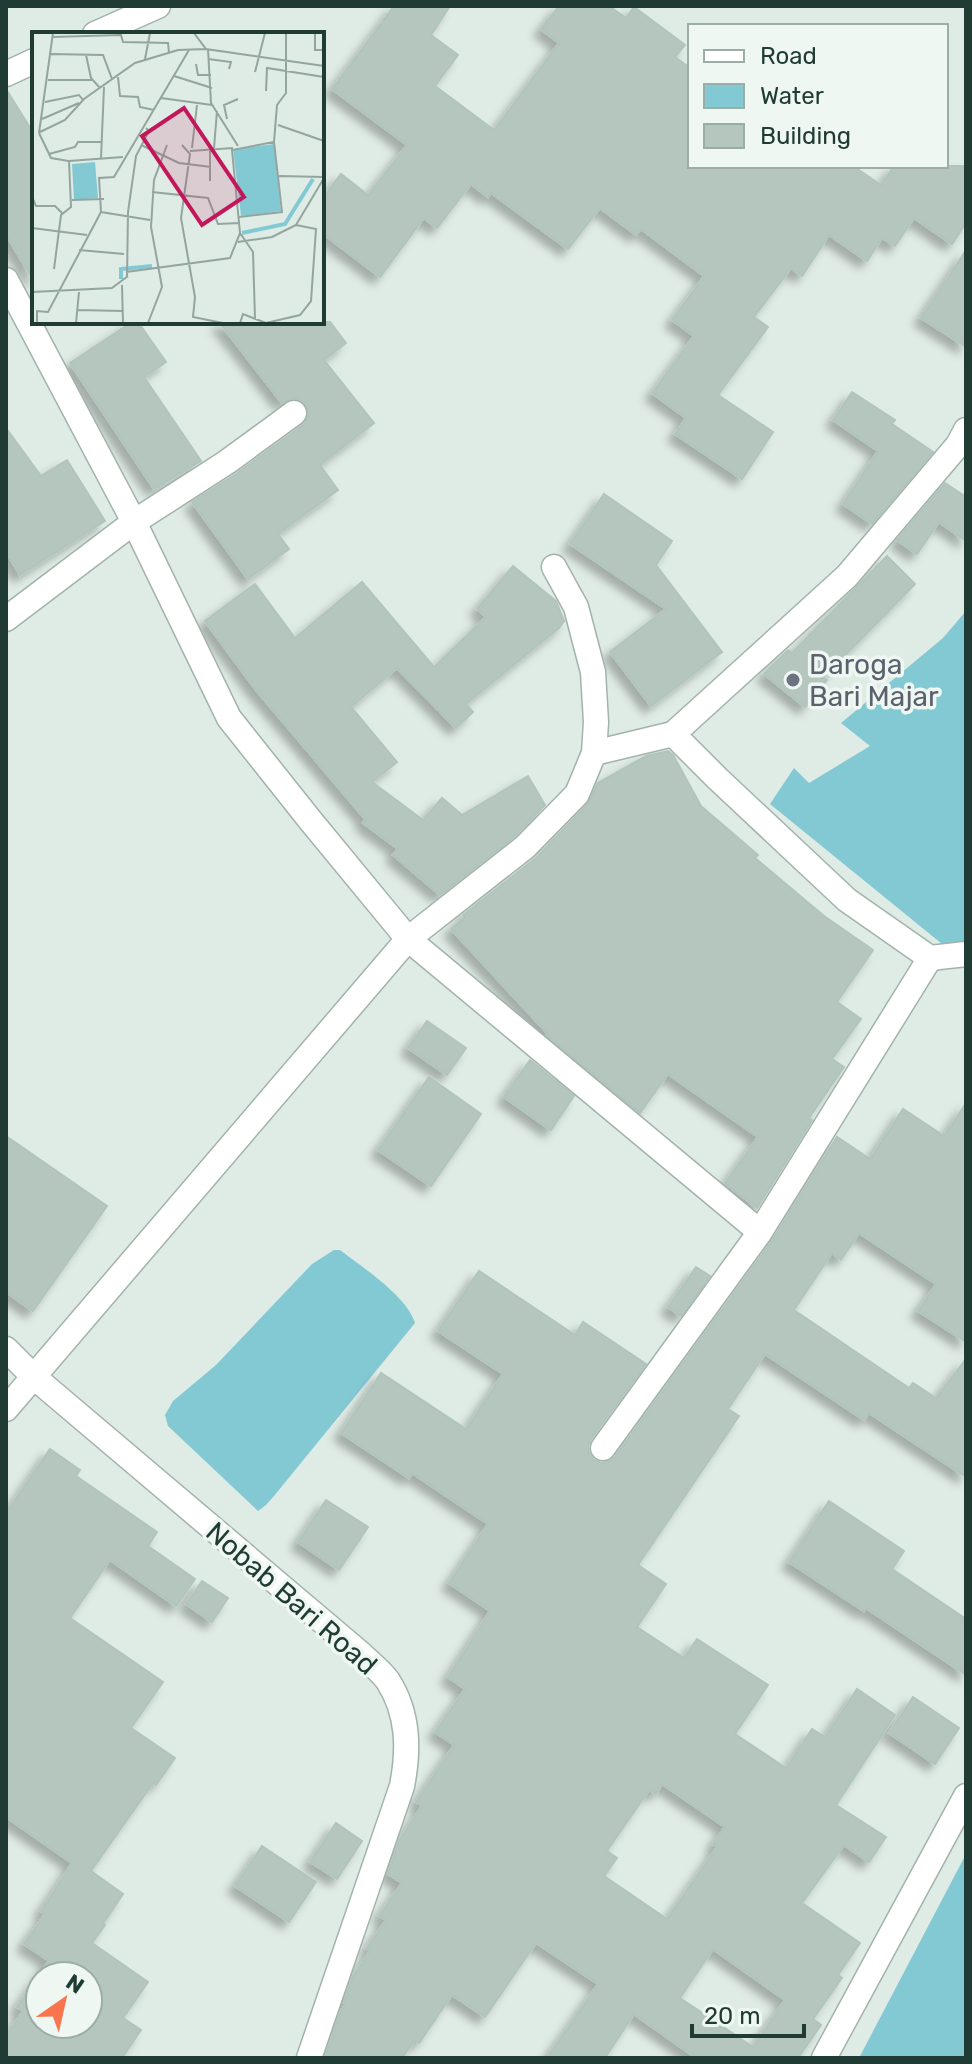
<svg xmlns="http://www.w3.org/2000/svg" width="972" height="2064" font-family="Rubik,sans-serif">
<defs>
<filter id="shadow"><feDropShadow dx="-7" dy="7" stdDeviation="4" flood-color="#0004"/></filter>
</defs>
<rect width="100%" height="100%" fill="#dfebe5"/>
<g fill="#83c9d4">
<polygon points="966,611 966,947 947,948 770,804 794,768 809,783 870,746 841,723 943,638"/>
<path d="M334,1250H340C362,1267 407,1296 415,1323L274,1496L266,1505L258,1511L168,1426L165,1415L173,1401L216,1365L312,1264Z"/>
<polygon points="966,1854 966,2058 859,2058"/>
</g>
<g fill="#b4c6be" stroke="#b1c5bc" stroke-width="2" fill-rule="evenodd" filter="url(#shadow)">
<polygon points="394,6 450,6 431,35 458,55 435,86 494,130 559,43 541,29 559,6 609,6 626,18 634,7 685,45 675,57 690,68 690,166 853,166 881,185 894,166 966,166 966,223 952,244 914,218 895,246 882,238 867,261 829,235 802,276 791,268 754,317 768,327 718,395 773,432 742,479 675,434 686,418 652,393 694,336 672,320 704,276 641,229 636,235 600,208 568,249 491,193 488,197 471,184 437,228 424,218 380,277 322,233 322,199 341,174 368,195 407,145 332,89"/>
<polygon points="6,89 34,134 34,281 6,235"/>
<polygon points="966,250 966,347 921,318"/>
<polygon points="132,322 138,322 166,362 144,377 201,461 154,489 70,363"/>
<polygon points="219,322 330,322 346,343 324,360 374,423 320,465 338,490 278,534 289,549 248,579 192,502 236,474 303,425 307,420 309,412 306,404 299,399 292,398 282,403"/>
<polygon points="852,392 895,420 892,424 933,452 872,524 843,504 878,451 833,420"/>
<polygon points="6,428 41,476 67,460 105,521 20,575 6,552"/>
<polygon points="945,483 966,497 966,541 939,522 917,554 897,540"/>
<polygon points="604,494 672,541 656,565 722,652 651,706 610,652 666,609 570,544"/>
<polygon points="887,556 915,584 823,678 827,680 805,707 764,674 788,650 792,653"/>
<polygon points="513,566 556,601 564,621 559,628 466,704 473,712 456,728 397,668 351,707 397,762 372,782 423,820 442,798 462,815 528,776 545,805 515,836 440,895 393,855 398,849 363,823 366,820 255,689 205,621 255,584 295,638 362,582 434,667 486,617 477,609"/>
<polygon points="668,751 673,755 701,806 758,855 755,858 824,916 873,950 837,1002 861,1019 832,1059 844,1067 809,1118 812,1120 757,1208 725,1183 758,1137 668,1074 640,1113 547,1035 548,1034 451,929 465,917 463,915 536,858 588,804 598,783 646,756"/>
<polygon points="427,1021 466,1048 447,1075 408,1048"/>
<polygon points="530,1060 574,1096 551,1130 504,1097"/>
<polygon points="429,1077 481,1114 431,1186 378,1150"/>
<path d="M966,1103V1342L918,1311L936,1284L859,1233L841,1260L832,1253L794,1310L909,1388L913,1383L936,1398L966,1359V1477L869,1413L864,1420L765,1354L728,1409L739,1416L638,1565L666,1584L637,1627L684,1658L697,1639L768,1685L735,1734L786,1768L812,1729L825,1737L857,1689L895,1715L836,1805L886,1837L869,1862L844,1845L802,1903L860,1943L838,1975L842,1978L813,2019L821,2025L798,2058H696L634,2014L605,2058H547L598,1984L536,1943L485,2017L452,1995L419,2043L415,2040L402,2058H325L341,2011L346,2004L344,2002L353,1976L370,1951L367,1948L386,1920L379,1916L402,1883L388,1874L400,1839L422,1806L416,1802L454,1745L435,1732L465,1689L448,1677L490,1611L449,1583L488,1524L412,1473L409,1478L341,1433L381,1373L466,1429L503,1374L438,1331L479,1271L575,1335L583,1322L646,1364L591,1439L588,1446L589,1453L594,1460L601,1463L610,1461L615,1457L772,1241L837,1137L870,1159L903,1109L944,1136ZM662,1784L725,1827L713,1844L717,1847L667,1919L604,1876L617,1858L607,1851L649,1790L656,1794ZM713,1949L785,2000L753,2047L680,1998Z"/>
<polygon points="6,1136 107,1206 33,1311 6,1292"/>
<polygon points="696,1267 710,1276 681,1316 668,1307"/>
<path d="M50,1449L80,1470L76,1476L157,1532L148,1546L195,1579L176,1606L110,1560L70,1618L163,1682L131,1728L175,1758L156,1785L153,1783L91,1871L123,1894L103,1924L105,1925L92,1943L148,1982L123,2018L141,2030L122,2058H6V2036L23,2011L17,2007L49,1961L24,1944L45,1914L41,1911L72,1863L6,1817V1513ZM40,1976H88V2024H40Z"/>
<polygon points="326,1500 368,1527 339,1570 298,1542"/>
<polygon points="829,1501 904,1551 892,1569 966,1619 966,1675 866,1608 864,1611 789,1562"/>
<polygon points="202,1581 228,1598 212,1622 186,1604"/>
<polygon points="913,1697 959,1728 935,1764 889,1733"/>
<polygon points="336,1823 362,1841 337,1879 310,1862"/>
<polygon points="262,1846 316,1882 289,1922 235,1886"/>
</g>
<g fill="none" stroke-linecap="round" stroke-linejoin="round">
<g stroke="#a2b3ac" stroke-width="27">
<g id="minor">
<polyline points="95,34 158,6"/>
<polyline points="6,74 34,61"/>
<polyline points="6,280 134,522 229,718 310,820 408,939 760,1232"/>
<polyline points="6,619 134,522 227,462 294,413"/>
<polyline points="673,734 847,576 958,445 966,430"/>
<polyline points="594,753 673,734 718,779 847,900 930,958 966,954"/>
<path d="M6,1349L34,1377L361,1654C370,1663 381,1671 388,1681C409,1714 409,1750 402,1786L309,2058"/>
<polyline points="6,1409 408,939 525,847 577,794 594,753 596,722 593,672 576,607 554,567"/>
<polyline points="603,1448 760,1232 930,958"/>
</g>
</g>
<g stroke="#a2b3ac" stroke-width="27">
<polyline id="tertiary" points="824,2058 966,1796"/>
</g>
<use href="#minor" stroke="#fff" stroke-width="24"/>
<use href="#tertiary" stroke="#fff" stroke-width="24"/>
</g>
<circle fill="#6b7280" stroke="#eff7f3" stroke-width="3" cx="793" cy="680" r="8"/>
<g text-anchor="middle" stroke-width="7" stroke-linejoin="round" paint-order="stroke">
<g font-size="28" fill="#5b616d" stroke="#eff7f3" text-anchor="start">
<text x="809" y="674">Daroga<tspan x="809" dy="32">Bari Majar</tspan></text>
</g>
<g font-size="28" fill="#1f3b33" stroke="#eff7f3">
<text transform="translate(292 1598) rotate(41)" y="10">Nobab Bari Road</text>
</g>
</g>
<g transform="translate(32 32)">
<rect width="292" height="292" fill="#dfebe5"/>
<path d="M242,112L249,179L209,184L201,117ZM63,130L66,166L42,168L40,132Z" fill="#83c9d4"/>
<path fill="none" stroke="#83c9d4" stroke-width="4" d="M210,201L253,192L281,147M89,247V237L120,234"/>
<path fill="none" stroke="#92a59e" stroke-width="2" d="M162,1L174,17L292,34M283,1V18H292M20,5L89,3L91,10L136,11L137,21M176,17L179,71L206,114M17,22L71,23L80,47M54,23L59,46L68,56M113,27L118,1M176,27L199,30L197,37M164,32L166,43H179M223,40L233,1M142,44L180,56M86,45L88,64L106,65L108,75L122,78M16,48H61M234,59L235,36L292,45M129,66L180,73M13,70L47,63L51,68M10,87L47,71M195,87L192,73L206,67M246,93L292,109M8,100L33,88L52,67L103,31L146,18L174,17M7,101L19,126L37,129L39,175L29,183L22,237M7,101L21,1M109,113L147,131L179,135M150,113L158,122L149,186L163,265L161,285L191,291M160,116L165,73M182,116L185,79M178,118V149M158,119L201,116M17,122L43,115L46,110H70M69,126L72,55M37,129L91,125M247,144L292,145M120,160L176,166L186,192L207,191M0,165L4,174H23L30,181M40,168L72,167M69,180L118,188M207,185L250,180L242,110M0,196L55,203M208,201L221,220L223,287M206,210L240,205L264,193L292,146M47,218L92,222M94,240L198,226L208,201L200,118L242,110L245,73L254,61V1M95,246L96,180L104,124L117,99L114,96M90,253L91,291M0,260L80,256L96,244M45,278L91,279M5,291V279L16,280L69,180L67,146L82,145L157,18M44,291L47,260M116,291L130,255L119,195L122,148L135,113M208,291L211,282L234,291L268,283L279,269L284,197L264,193"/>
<path fill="#c2185b" fill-opacity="0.15" stroke="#c2185b" stroke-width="4" d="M152,76L212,165L170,193L110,104Z"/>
<rect width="292" height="292" fill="none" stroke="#1f3b33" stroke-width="4"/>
</g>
<rect width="972" height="2064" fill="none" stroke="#1f3b33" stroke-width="16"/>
<rect x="688" y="24" width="260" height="144" fill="#eff7f3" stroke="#9caca6" stroke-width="2"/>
<rect x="704" y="50" width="40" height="12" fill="#ffffff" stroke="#9caca6" stroke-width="2"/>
<text x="760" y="64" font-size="24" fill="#1f3b33">Road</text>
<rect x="704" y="84" width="40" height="24" fill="#83c9d4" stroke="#9caca6" stroke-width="2"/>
<text x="760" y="104" font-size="24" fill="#1f3b33">Water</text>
<rect x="704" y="124" width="40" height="24" fill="#b4c6be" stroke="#9caca6" stroke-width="2"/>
<text x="760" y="144" font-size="24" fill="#1f3b33">Building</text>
<g transform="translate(64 2000) rotate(34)"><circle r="38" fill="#eff7f3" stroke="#9caca6" stroke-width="2"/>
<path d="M0-6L14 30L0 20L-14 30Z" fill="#f9754e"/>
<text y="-12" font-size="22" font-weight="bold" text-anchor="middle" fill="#1f3b33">N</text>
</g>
<path d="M692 2024v12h112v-12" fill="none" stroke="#1f3b33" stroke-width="4"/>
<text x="704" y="2024" font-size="24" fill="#1f3b33" stroke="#eff7f3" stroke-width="6" paint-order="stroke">20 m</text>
</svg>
